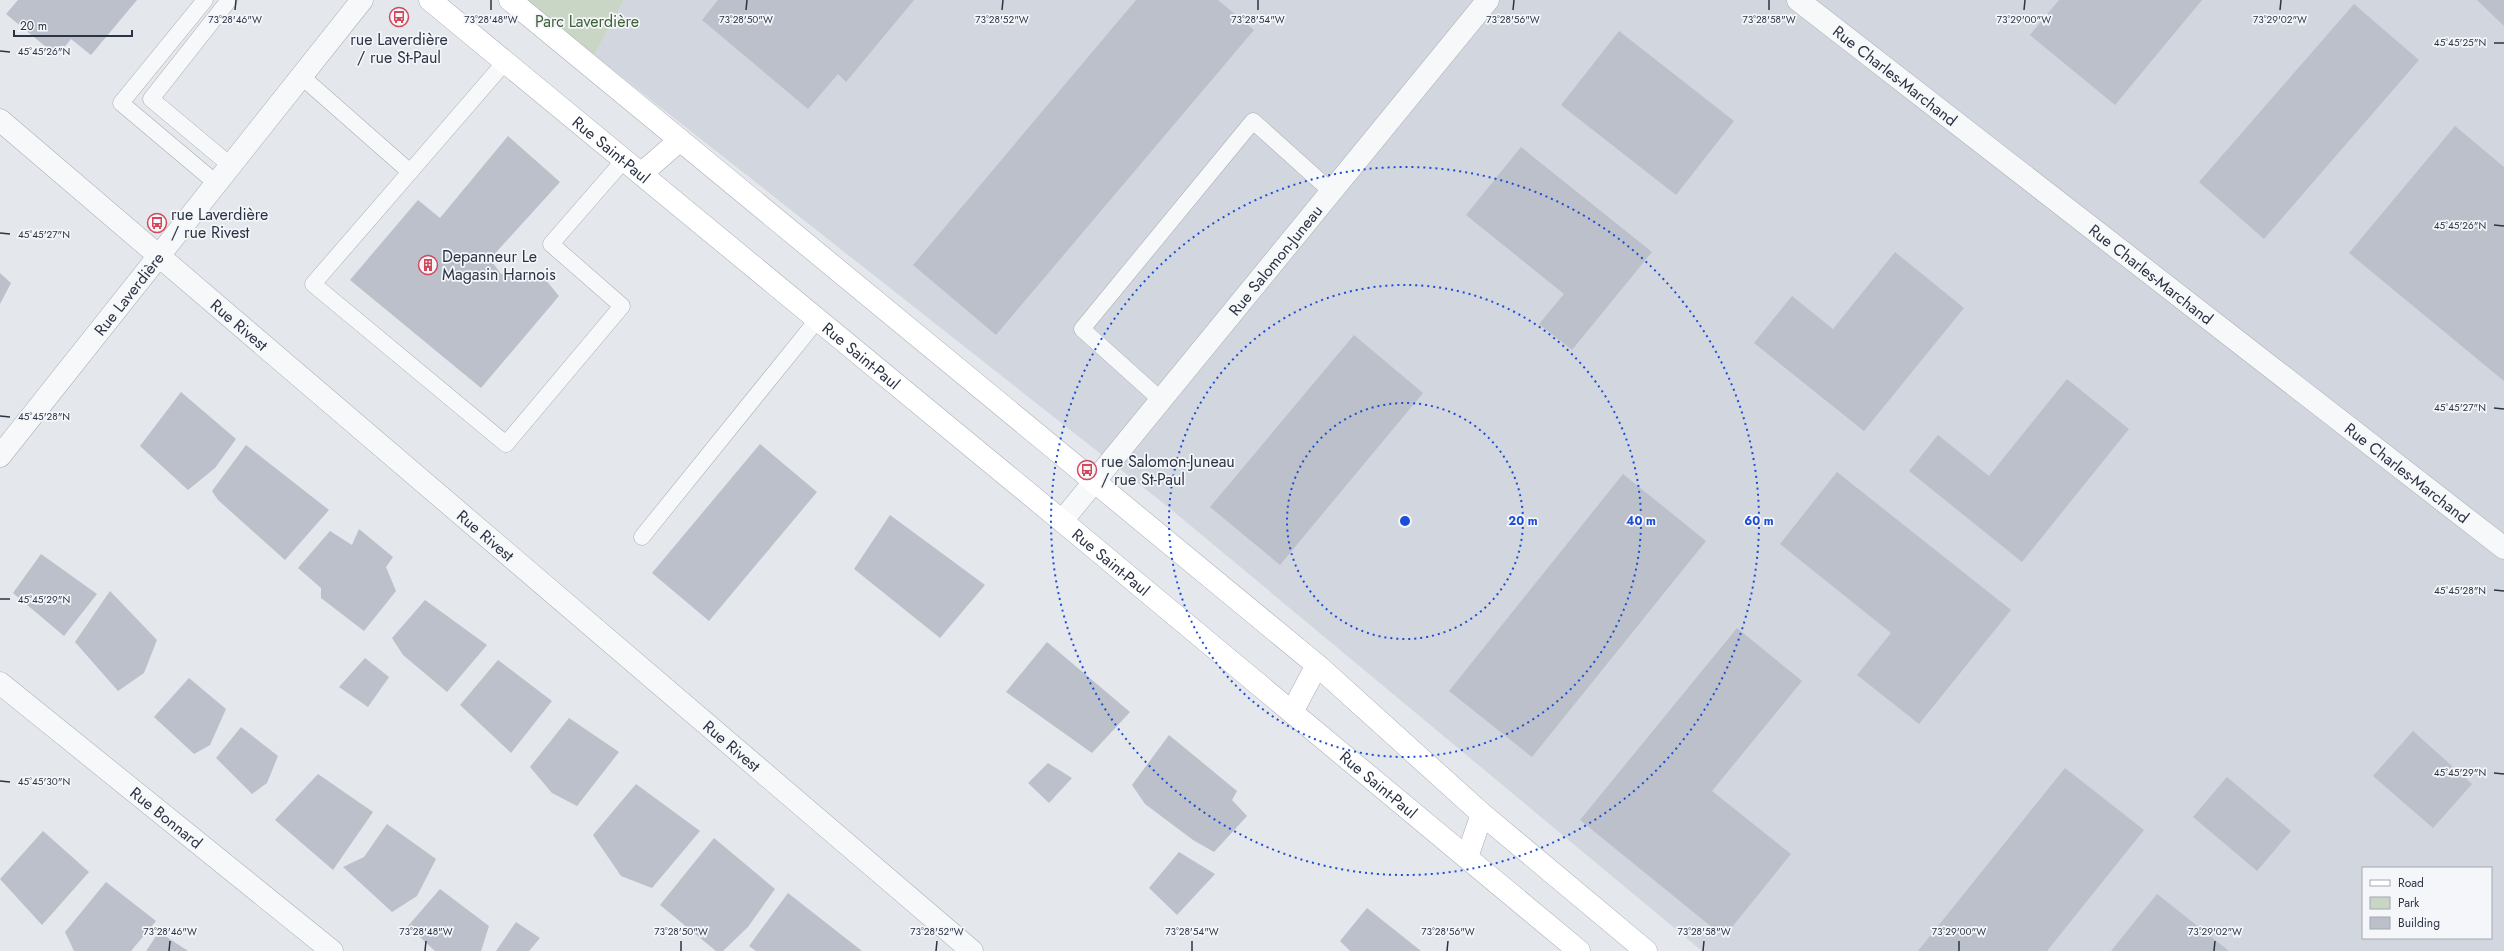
<svg xmlns="http://www.w3.org/2000/svg" width="2504" height="951" font-family="Jost,sans-serif">
<rect width="100%" height="100%" fill="#e4e7ec"/>
<path fill="#d2d6de" fill-rule="evenodd" d="M624,0H2504V951H1702L1167,506L594,55ZM2363,868H2491V938H2363Z"/>
<polygon fill="#c9d6c5" points="527,0 624,0 594,55"/>
<g fill="#bbc0ca">
<polygon points="18,0 137,0 91,55 71,39 57,56 6,14"/>
<polygon points="718,0 914,0 846,82 838,74 808,109 702,20"/>
<polygon points="1136,0 1218,0 1254,30 996,335 913,265"/>
<polygon points="2059,0 2202,0 2115,105 2030,35"/>
<polygon points="2477,0 2504,0 2504,26"/>
<polygon points="2354,4 2419,60 2264,239 2199,182"/>
<polygon points="1619,31 1734,121 1676,195 1561,105"/>
<polygon points="2455,126 2504,167 2504,381 2349,253"/>
<polygon points="508,136 560,182 490,259 501,274 519,271 532,273 545,279 559,296 481,388 350,280 418,200 440,218"/>
<polygon points="1521,147 1652,252 1572,350 1539,324 1564,294 1466,215"/>
<polygon points="1895,252 1964,308 1864,431 1754,343 1792,296 1833,329"/>
<polygon points="0,273 11,283 0,304"/>
<polygon points="1354,335 1423,393 1280,565 1210,507"/>
<polygon points="2067,379 2129,429 2022,562 1909,471 1938,435 1989,476"/>
<polygon points="181,392 236,439 215,468 188,490 140,446"/>
<polygon points="760,444 817,492 709,621 652,573"/>
<polygon points="246,445 329,510 285,560 218,500 212,491"/>
<polygon points="1837,472 2011,610 1919,724 1857,675 1891,633 1780,544"/>
<polygon points="1623,474 1706,541 1532,757 1449,691"/>
<polygon points="890,515 985,585 940,638 854,569"/>
<polygon points="359,529 393,557 386,567 396,591 364,631 321,598 321,588 298,568 330,531 352,545"/>
<polygon points="41,554 97,594 64,636 13,593"/>
<polygon points="110,591 157,640 144,673 118,691 75,642"/>
<polygon points="425,600 487,645 447,692 403,655 392,638"/>
<polygon points="1737,628 1802,681 1712,791 1791,854 1724,937 1580,820"/>
<polygon points="1047,642 1130,712 1092,753 1006,692"/>
<polygon points="365,658 389,677 368,707 339,687"/>
<polygon points="498,660 552,701 511,753 460,705"/>
<polygon points="189,678 226,709 210,745 194,754 154,717"/>
<polygon points="569,718 619,752 577,806 552,793 530,767"/>
<polygon points="241,727 278,756 267,783 252,794 216,758"/>
<polygon points="2413,731 2472,784 2433,828 2373,776"/>
<polygon points="1169,735 1237,791 1232,800 1247,816 1214,852 1193,840 1145,804 1132,785"/>
<polygon points="1048,763 1072,778 1049,803 1028,783"/>
<polygon points="2065,768 2144,830 2047,951 1918,951"/>
<polygon points="318,774 373,812 333,870 275,820"/>
<polygon points="2227,777 2291,831 2257,871 2193,817"/>
<polygon points="636,784 700,831 652,888 621,876 593,835"/>
<polygon points="387,824 436,859 417,896 392,912 343,867 364,857"/>
<polygon points="43,831 89,872 42,925 0,879"/>
<polygon points="714,838 775,889 748,927 723,951 716,951 660,905"/>
<polygon points="1179,852 1215,874 1177,915 1149,888"/>
<polygon points="106,882 156,921 131,951 74,951 65,932"/>
<polygon points="440,889 489,926 481,951 435,951 408,926"/>
<polygon points="788,893 862,951 756,951 749,946"/>
<polygon points="2157,894 2229,951 2111,951"/>
<polygon points="1367,908 1421,951 1350,951 1340,941"/>
<polygon points="516,922 540,938 529,951 496,951"/>
<polygon points="159,932 188,951 146,951"/>
</g>
<g fill="none" stroke-linecap="round" stroke-linejoin="round">
<g stroke="#a9aeb7" stroke-width="17">
<g id="lane">
<polyline points="205,0 121,103 216,183"/>
<polyline points="229,0 151,99 230,165"/>
<polyline points="301,76 410,172 313,284 506,444 622,306 551,244 624,160"/>
<polyline points="410,172 505,62"/>
<polyline points="1161,400 1082,329 1253,121 1332,192"/>
<polyline points="642,537 818,319"/>
</g>
</g>
<g stroke="#a9aeb7" stroke-width="23">
<g id="street">
<path id="s1" d="M1798,0L2504,548"/>
<path id="s2" d="M0,120L972,951"/>
<path id="s3" d="M0,456L362,0"/>
<path id="s4" d="M1062,521L1488,0"/>
<path id="s5" d="M0,683L332,951"/>
</g>
</g>
<g stroke="#a9aeb7" stroke-width="23">
<g id="secondary">
<path id="s6" d="M430,0L1062,521L1579,951"/>
<polyline points="510,0 1317,665 1482,814 1646,951"/>
<polyline points="641,174 680,140"/>
<polyline points="1292,712 1317,665"/>
<polyline points="1467,857 1482,814"/>
</g>
</g>
<use href="#lane" stroke="#f7f8fa" stroke-width="16"/>
<use href="#street" stroke="#f7f8fa" stroke-width="22"/>
<use href="#secondary" stroke="#fff" stroke-width="22"/>
</g>
<path fill="none" stroke="#2b3445" stroke-width="1.5" d="M235,10L236,0M491,10V0M746,10L747,0M1002,10L1003,0M1258,10V0M1513,10L1514,0M1769,10V0M2024,10L2025,0M2280,10L2281,0M2494,43H2504M0,51L10,52M2494,225L2504,226M0,233L10,234M2494,408L2504,409M0,416L10,417M2494,590L2504,591M0,599H10M2494,773L2504,774M0,781L10,782M169,951L170,941M425,951L426,941M681,951V941M936,951L937,941M1192,951V941M1447,951L1448,941M1703,951L1704,941M1959,951V941M2214,951L2215,941"/>
<g fill="none" stroke="#1d4ed8" stroke-width="2" stroke-dasharray="2 4">
<circle cx="1405" cy="521" r="118"/>
<circle cx="1405" cy="521" r="236"/>
<circle cx="1405" cy="521" r="354"/>
</g>
<defs>
<g id="bus-ring" transform="scale(1)"><circle r="9.5" fill="#f4f6f9" stroke="#d1495b" stroke-width="1.5"/><path d="M-5-6H5V4H4V6H2V4H-2V6H-4V4H-5ZM-3.5-4V0h7V-4ZM-3.5 1.2v1.5H-2V1.2ZM2 1.2v1.5H3.5V1.2Z" fill="#d1495b"/></g>
<g id="building-ring" transform="scale(1)"><circle r="9.5" fill="#f4f6f9" stroke="#d1495b" stroke-width="1.5"/><path d="M-4-6H4V6H1V3H-1V6H-4ZM-2.5-4.3h1.7v1.8h-1.7ZM.8-4.3h1.7v1.8H.8ZM-2.5-1h1.7V.8h-1.7ZM.8-1h1.7V.8H.8Z" fill="#d1495b"/></g>
</defs>
<g fill-rule="evenodd">
<use href="#bus-ring" x="399" y="17"/>
<use href="#bus-ring" x="157" y="223"/>
<use href="#building-ring" x="428" y="265"/>
<use href="#bus-ring" x="1087" y="470"/>
</g>
<g text-anchor="middle" stroke-width="3.5" stroke-linejoin="round" paint-order="stroke">
<g font-size="16" fill="#3f6138" stroke="#f4f6f9">
<text x="587" y="27">Parc Laverdière</text>
</g>
<g font-size="16" fill="#2b3445" stroke="#f4f6f9" text-anchor="start">
<text x="399" y="45" text-anchor="middle">rue Laverdière<tspan x="399" dy="18">/ rue St-Paul</tspan></text>
<text x="171" y="220">rue Laverdière<tspan x="171" dy="18">/ rue Rivest</tspan></text>
<text x="442" y="262">Depanneur Le<tspan x="442" dy="18">Magasin Harnois</tspan></text>
<text x="1101" y="467">rue Salomon-Juneau<tspan x="1101" dy="18">/ rue St-Paul</tspan></text>
</g>
<g font-size="16" fill="#2b3445" stroke="#f4f6f9">
<text dy="6" stroke="none"><textPath href="#s1" startOffset="123">Rue Charles-Marchand</textPath></text>
<text dy="6" stroke="none"><textPath href="#s6" startOffset="235">Rue Saint-Paul</textPath></text>
<text dy="6" stroke="none"><textPath href="#s4" startOffset="337">Rue Salomon-Juneau</textPath></text>
<text dy="6" stroke="none"><textPath href="#s1" startOffset="447">Rue Charles-Marchand</textPath></text>
<text dy="6" stroke="none"><textPath href="#s3" startOffset="207">Rue Laverdière</textPath></text>
<text dy="6" stroke="none"><textPath href="#s2" startOffset="315">Rue Rivest</textPath></text>
<text dy="6" stroke="none"><textPath href="#s6" startOffset="559">Rue Saint-Paul</textPath></text>
<text dy="6" stroke="none"><textPath href="#s1" startOffset="771">Rue Charles-Marchand</textPath></text>
<text dy="6" stroke="none"><textPath href="#s2" startOffset="639">Rue Rivest</textPath></text>
<text dy="6" stroke="none"><textPath href="#s6" startOffset="883">Rue Saint-Paul</textPath></text>
<text dy="6" stroke="none"><textPath href="#s2" startOffset="963">Rue Rivest</textPath></text>
<text dy="6" stroke="none"><textPath href="#s6" startOffset="1231">Rue Saint-Paul</textPath></text>
<text dy="6" stroke="none"><textPath href="#s5" startOffset="214">Rue Bonnard</textPath></text>
</g>
</g>
<g font-size="10" text-anchor="middle" fill="#2b3445" stroke="#f4f6f9" stroke-width="3.5" stroke-linejoin="round" paint-order="stroke">
<text x="235" y="23">73°28'46"W</text>
<text x="491" y="23">73°28'48"W</text>
<text x="746" y="23">73°28'50"W</text>
<text x="1002" y="23">73°28'52"W</text>
<text x="1258" y="23">73°28'54"W</text>
<text x="1513" y="23">73°28'56"W</text>
<text x="1769" y="23">73°28'58"W</text>
<text x="2024" y="23">73°29'00"W</text>
<text x="2280" y="23">73°29'02"W</text>
<text x="2460" y="46">45°45'25"N</text>
<text x="44" y="55">45°45'26"N</text>
<text x="2460" y="229">45°45'26"N</text>
<text x="44" y="238">45°45'27"N</text>
<text x="2460" y="411">45°45'27"N</text>
<text x="44" y="420">45°45'28"N</text>
<text x="2460" y="594">45°45'28"N</text>
<text x="44" y="603">45°45'29"N</text>
<text x="2460" y="776">45°45'29"N</text>
<text x="44" y="785">45°45'30"N</text>
<text x="170" y="935">73°28'46"W</text>
<text x="426" y="935">73°28'48"W</text>
<text x="681" y="935">73°28'50"W</text>
<text x="937" y="935">73°28'52"W</text>
<text x="1192" y="935">73°28'54"W</text>
<text x="1448" y="935">73°28'56"W</text>
<text x="1704" y="935">73°28'58"W</text>
<text x="1959" y="935">73°29'00"W</text>
<text x="2215" y="935">73°29'02"W</text>
</g>
<circle cx="1405" cy="521" r="6" fill="#1d4ed8" stroke="#f4f6f9" stroke-width="2"/>
<g font-size="12" text-anchor="middle" font-weight="bold" fill="#1d4ed8" stroke="#f4f6f9" stroke-width="3.5" stroke-linejoin="round" paint-order="stroke">
<text x="1523" y="525">20 m</text>
<text x="1641" y="525">40 m</text>
<text x="1759" y="525">60 m</text>
</g>
<rect x="2362" y="867" width="130" height="72" fill="#f4f6f9" stroke="#a4a8b1"/>
<rect x="2370" y="880" width="20" height="6" fill="#ffffff" stroke="#a4a8b1"/>
<text x="2398" y="887" font-size="12" fill="#2b3445">Road</text>
<rect x="2370" y="897" width="20" height="12" fill="#c9d6c5" stroke="#a4a8b1"/>
<text x="2398" y="907" font-size="12" fill="#2b3445">Park</text>
<rect x="2370" y="917" width="20" height="12" fill="#bbc0ca" stroke="#a4a8b1"/>
<text x="2398" y="927" font-size="12" fill="#2b3445">Building</text>
<path d="M14 30v6h118v-6" fill="none" stroke="#2b3445" stroke-width="2"/>
<text x="20" y="30" font-size="12" fill="#2b3445" stroke="#f4f6f9" stroke-width="3" paint-order="stroke">20 m</text>
</svg>
